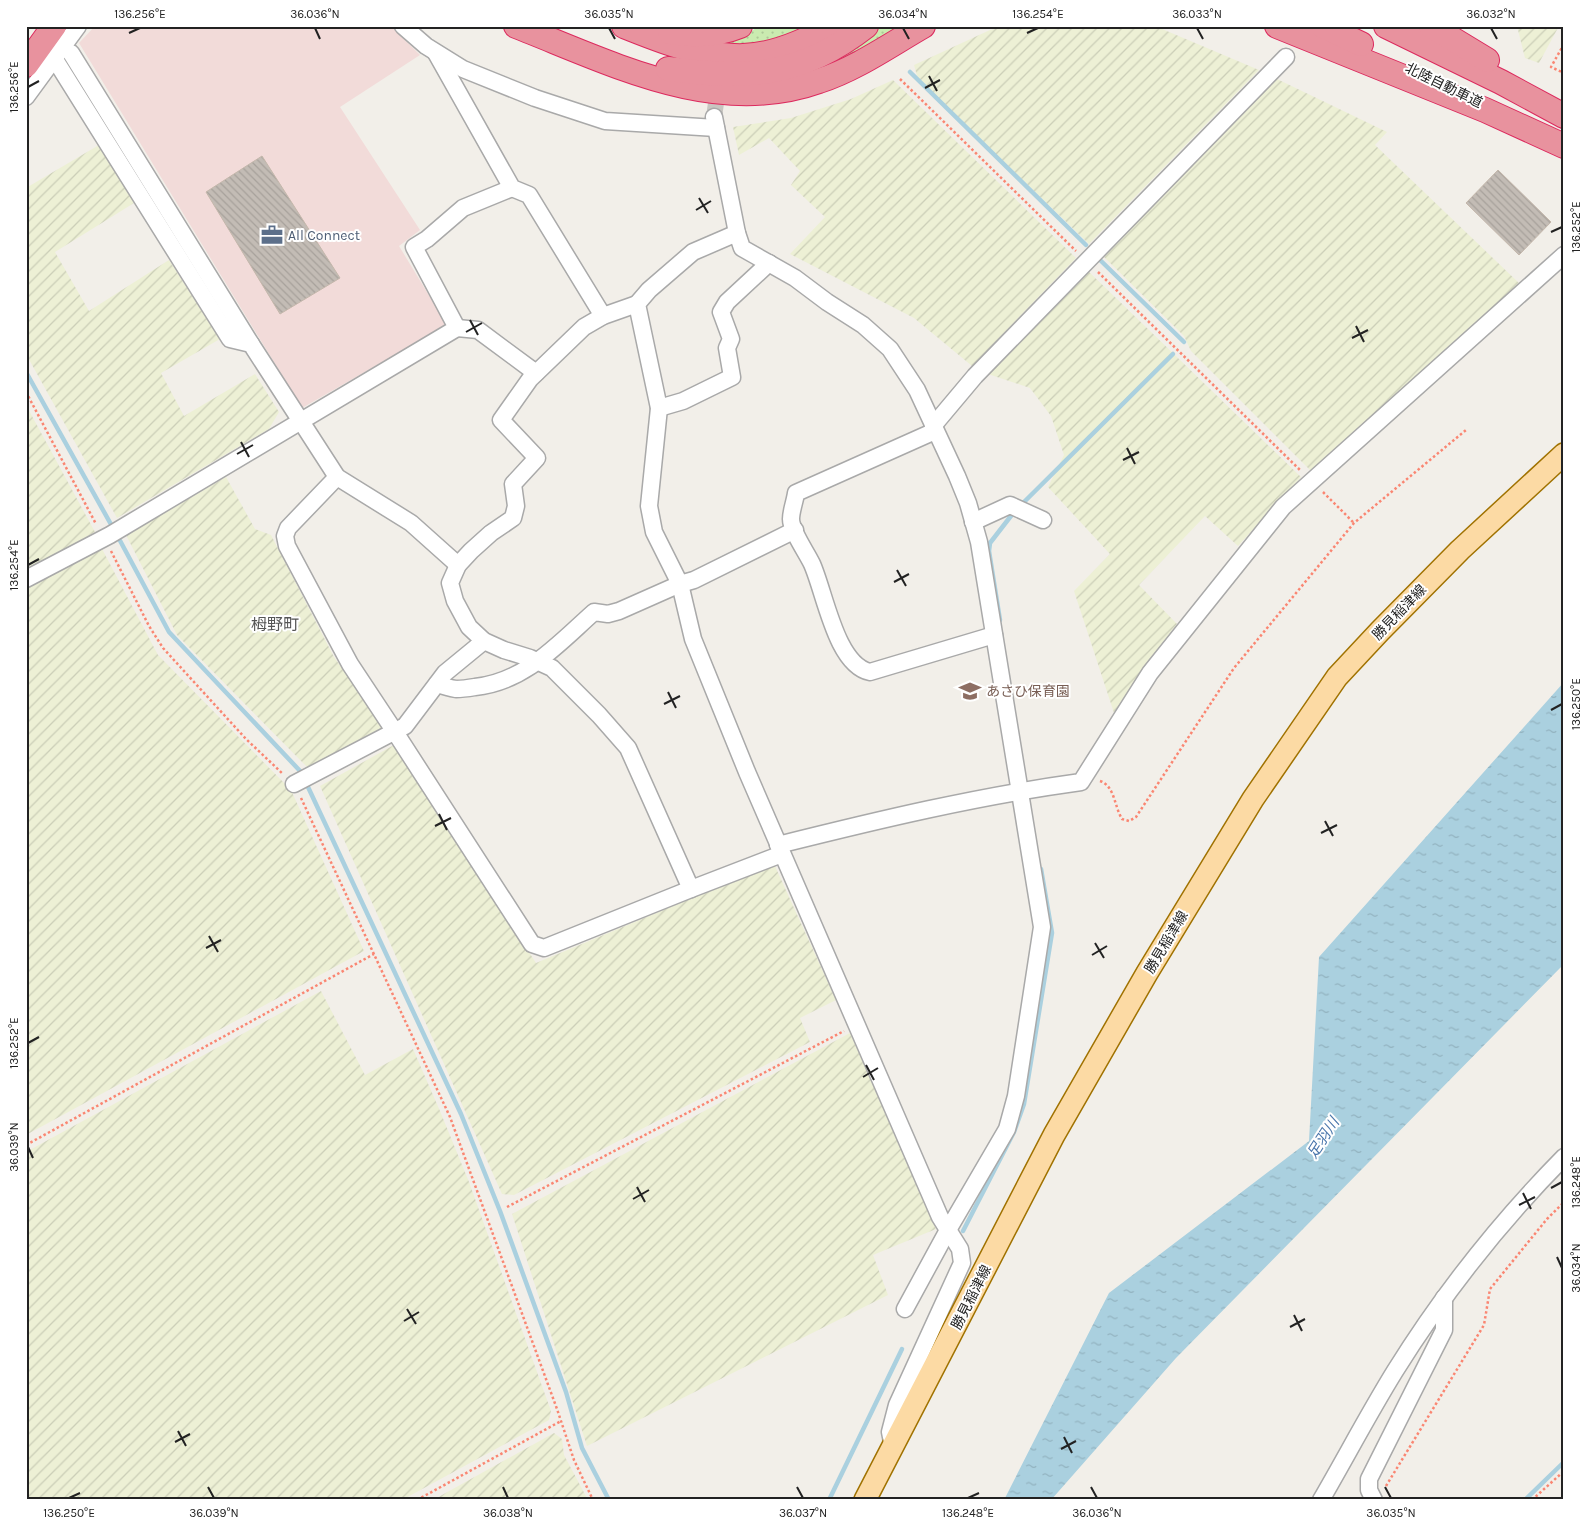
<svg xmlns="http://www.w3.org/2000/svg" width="1590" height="1526" font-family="Karla,'Noto Sans JP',sans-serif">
<defs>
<pattern id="farmland-furrows" width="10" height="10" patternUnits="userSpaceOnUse" patternTransform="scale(1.25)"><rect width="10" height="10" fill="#edf0d5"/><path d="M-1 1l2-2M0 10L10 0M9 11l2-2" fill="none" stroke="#cbceb7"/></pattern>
<pattern id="grass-dots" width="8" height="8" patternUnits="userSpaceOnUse" patternTransform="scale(1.25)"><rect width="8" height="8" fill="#caebb0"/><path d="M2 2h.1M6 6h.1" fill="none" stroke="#adc997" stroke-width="1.8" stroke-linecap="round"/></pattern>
<pattern id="water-ripples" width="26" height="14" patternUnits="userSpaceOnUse" patternTransform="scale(1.25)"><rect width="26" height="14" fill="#aad0df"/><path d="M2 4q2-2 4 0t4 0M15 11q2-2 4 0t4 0" fill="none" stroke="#92b2bf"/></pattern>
<pattern id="building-back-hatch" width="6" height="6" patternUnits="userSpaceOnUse" patternTransform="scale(1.25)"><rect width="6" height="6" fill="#c3bcb5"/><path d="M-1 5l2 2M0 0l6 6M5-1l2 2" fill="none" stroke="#a7a19b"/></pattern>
</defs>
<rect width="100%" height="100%" fill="#f2efe9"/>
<polygon fill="#f2dbd9" points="95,26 391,26 420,55 340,107 420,230 399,246 447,325 302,408 79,43"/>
<g fill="url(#farmland-furrows)">
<polygon points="1010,26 1155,26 1259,70 1089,244 918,79 914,65 990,30"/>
<polygon points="1517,26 1559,26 1539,63 1525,58"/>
<polygon points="1277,79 1387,132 1375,145 1520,284 1312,472 1191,351 1184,336 1102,255"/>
<polygon points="893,80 1076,258 972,366 914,318 790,254 825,217 791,185 800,171 769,138 739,155 733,127 791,118 851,99"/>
<polygon points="99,145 134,203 55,252 89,311 169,260 220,339 161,373 184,416 255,374 279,412 269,429 117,518 26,354 26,188"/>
<polygon points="1086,269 1301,477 1238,546 1205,516 1139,585 1177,624 1142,669 1115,716 1074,591 1110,554 1048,487 1064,455 1051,416 1030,388 985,373"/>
<polygon points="26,405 95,532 26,571"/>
<polygon points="226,477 255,529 271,535 334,657 384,727 307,767 177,635 126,535"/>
<polygon points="101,547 158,655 291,790 364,951 26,1135 26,587"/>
<polygon points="394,745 536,963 774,864 836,1000 800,1018 810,1042 514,1195 502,1194 320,786"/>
<polygon points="321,991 365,1075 413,1049 440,1111 469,1182 551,1411 549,1420 402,1500 26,1500 26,1152"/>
<polygon points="850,1033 936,1229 873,1255 888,1295 587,1446 512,1214"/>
<polygon points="554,1433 562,1439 564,1455 588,1500 433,1500"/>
</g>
<g fill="url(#grass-dots)">
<polygon points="760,26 818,26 775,44 705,48 748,33"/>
<polygon points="876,26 909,26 838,67 748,81"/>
</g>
<polygon fill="url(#water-ripples)" points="1564,682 1564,964 1176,1358 1051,1500 1004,1500 1109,1293 1309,1141 1319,957"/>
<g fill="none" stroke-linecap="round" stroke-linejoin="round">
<g stroke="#aad0df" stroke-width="4.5">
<polyline points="910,72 1086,245"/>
<polyline points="1098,258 1184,342"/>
<polyline points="26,372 113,528"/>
<polyline points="1020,506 1173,354"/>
<polyline points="117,535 169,632 301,772 461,1114 500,1211 566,1392 582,1448 609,1500"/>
<polyline points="1000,620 989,551 990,543 1014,512"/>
<polyline points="963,1231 1014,1132 1024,1104 1052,933 1041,869"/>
<polyline points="829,1500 902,1349"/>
<polyline points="1525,1500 1564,1462"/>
</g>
</g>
<g fill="url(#building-back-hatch)" stroke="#c4b7ab">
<polygon points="262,156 340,278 280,314 206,192"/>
<polygon points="1498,170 1551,222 1519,255 1466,203"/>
</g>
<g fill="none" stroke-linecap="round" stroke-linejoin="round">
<polyline stroke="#c8c6c1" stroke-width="16" stroke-dasharray="16 8" stroke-linecap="butt" points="714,117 719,82"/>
<g stroke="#a9a9a9" stroke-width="19">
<g id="minor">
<polyline points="403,26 426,46 463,69 535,98 605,121 716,128"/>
<polyline points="71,53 251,344"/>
<polyline points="436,53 512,188 529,195 603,316"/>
<polyline points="54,58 230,339 251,344 337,477 411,523 458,565"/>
<polyline points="26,97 78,26"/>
<polyline points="714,117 737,233 742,248 795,278 827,302 863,325 890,349 917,390 957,476 968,503 979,542 1042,927 1016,1096 1007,1129 948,1230 905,1309"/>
<polyline points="737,233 693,252 649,290 637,304 659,408 649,506 654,532 680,584 693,639 747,772 940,1217 960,1249 962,1263 897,1405 890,1432 893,1447"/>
<polyline points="637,304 603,316 584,327 530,379 501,420 537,458 513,484 516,506 513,518 491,533 471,551 458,565 450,583 455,601 469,627 484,641 504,650 530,658 552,668 599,715 628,748 691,889"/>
<polyline points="457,328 478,330 536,373"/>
<polyline points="659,408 683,401 732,377 727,348 731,339 721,312 727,302 769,263"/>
<polyline points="933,426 975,376 1286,57"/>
<path d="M935,431L796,493C795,501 791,511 791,519C791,531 807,553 812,564C825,593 836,665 870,672L994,635"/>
<polyline points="337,477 288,528 285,536 287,546 350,664 395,732 532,944 544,948 691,889 782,854"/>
<polyline points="973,522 1010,505 1043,520"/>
<polyline points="26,579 110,535 457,328 414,247 427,239 463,208 512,188"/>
<path d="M437,684C443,686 450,688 456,689C462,689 469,688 475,687C525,682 558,644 594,612L608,614L619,611L680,584L694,580L795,530"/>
<polyline points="294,784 405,726 445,673 484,641"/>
<path d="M778,845C878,820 978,796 1081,782L1150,673L1283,507L1564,255"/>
<path d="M1321,1500C1346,1457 1369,1413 1395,1371C1443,1294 1500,1222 1564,1157"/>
<polyline points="1374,1500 1369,1490 1369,1479 1444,1330 1444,1298"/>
</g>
</g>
<g stroke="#a07200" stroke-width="24">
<polyline id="major" points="865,1500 1054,1135 1147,973 1253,799 1337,677 1380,631 1460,550 1564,454"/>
</g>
<g stroke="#dc2a5e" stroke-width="26">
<g id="highway">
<path d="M516,26C611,63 716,118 819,81C856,69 890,45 923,26"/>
<path d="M624,26C659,40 696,55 734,56C768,58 804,42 832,26"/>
<polyline points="1277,26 1485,110 1564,146"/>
<polyline points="1323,26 1361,44"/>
<polyline points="1386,26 1501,82 1564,116"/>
<polyline points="1431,26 1487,60"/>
<path d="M670,32C693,36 718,35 740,26"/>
<polyline points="26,65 54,26"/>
<path d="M668,69C747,79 801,77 866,26"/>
</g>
</g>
<g stroke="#fa8672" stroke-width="2.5" stroke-dasharray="2.5 2.5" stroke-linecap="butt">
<polyline points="1564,44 1551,67 1564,73"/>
<polyline points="900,79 1076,251"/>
<polyline points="1098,272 1301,471"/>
<polyline points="26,392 96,524"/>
<polyline points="1323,492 1354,523"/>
<polyline points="111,551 149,626 163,648 246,739 283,774"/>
<path d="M1100,781C1115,786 1114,806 1122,819L1129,821L1136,817L1234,668L1354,523L1466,430"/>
<polyline points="301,798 450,1117 557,1409 574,1460 593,1500"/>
<polyline points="26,1145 374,954"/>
<polyline points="507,1207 844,1031"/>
<polyline points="1386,1486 1484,1325 1490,1289 1547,1219 1564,1202"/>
<polyline points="417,1500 561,1421"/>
<polyline points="1532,1500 1564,1471"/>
</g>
<use href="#minor" stroke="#fff" stroke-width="16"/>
<use href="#major" stroke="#fcdaa4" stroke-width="21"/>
<use href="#highway" stroke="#e8929e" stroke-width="24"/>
</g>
<path fill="none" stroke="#222" stroke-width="2" d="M315,28L320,39M609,28L615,39M903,28L909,39M1197,28L1203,39M1491,28L1497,39M129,33L140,28M1027,33L1038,28M929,76L937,91M28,87L39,81M925,88L940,80M699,198L708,213M696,210L711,201M1551,232L1562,227M470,320L478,335M1356,326L1364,342M466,332L482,323M1352,338L1368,330M241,442L249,457M1127,448L1135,464M237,454L253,445M1123,460L1139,452M28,565L39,559M897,570L906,586M894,582L909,574M668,692L676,708M664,704L680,696M1551,710L1562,704M439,814L447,830M1325,821L1333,836M435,826L451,818M1321,833L1337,825M209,936L218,952M1095,943L1104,958M206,948L221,940M1092,955L1107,946M28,1043L39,1037M866,1065L874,1080M863,1077L878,1068M28,1147L33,1158M637,1187L645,1202M1551,1188L1562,1182M1523,1193L1531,1209M633,1199L649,1190M1519,1205L1535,1197M1557,1257L1562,1268M407,1309L416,1324M1294,1315L1302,1331M404,1321L419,1312M1290,1327L1305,1319M178,1431L186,1446M1064,1437L1072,1453M175,1442L190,1434M1061,1449L1076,1441M208,1487L214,1498M503,1487L508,1498M797,1487L803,1498M1091,1487L1097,1498M1385,1487L1391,1498M69,1498L80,1493M968,1498L979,1493"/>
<defs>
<g id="office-bare" transform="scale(1.725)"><path d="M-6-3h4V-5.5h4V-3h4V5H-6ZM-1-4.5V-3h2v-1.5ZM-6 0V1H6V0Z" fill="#5c6f8a" stroke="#fff" stroke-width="2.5" paint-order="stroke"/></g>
<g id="school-bare" transform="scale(1.725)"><path d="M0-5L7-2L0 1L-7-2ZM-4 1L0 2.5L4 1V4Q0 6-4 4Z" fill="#8d6e63" stroke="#fff" stroke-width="2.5" paint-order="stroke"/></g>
</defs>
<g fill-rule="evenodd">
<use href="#office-bare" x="272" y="235"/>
<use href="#school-bare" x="970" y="691"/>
</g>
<g text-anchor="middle" stroke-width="4" stroke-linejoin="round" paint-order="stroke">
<g font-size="14" fill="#222" stroke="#fff">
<text transform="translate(1444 85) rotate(26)" y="5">北陸自動車道</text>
<text transform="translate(1399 612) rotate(-46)" y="5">勝見稲津線</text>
<text transform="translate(1166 942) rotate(-59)" y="5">勝見稲津線</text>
<text transform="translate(971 1297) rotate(-63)" y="5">勝見稲津線</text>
</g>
<g font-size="14" fill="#4e5e75" stroke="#fff" text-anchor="start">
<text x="288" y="240">All Connect</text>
</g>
<g font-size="14" fill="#785e54" stroke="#fff" text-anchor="start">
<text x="986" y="696">あさひ保育園</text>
</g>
<g font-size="15" font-style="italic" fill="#4a76ab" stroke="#fff">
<text transform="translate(1323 1138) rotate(-57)" y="5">足羽川</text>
</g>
<g font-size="16" fill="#555" stroke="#fff">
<text x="275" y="630">栂野町</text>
</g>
</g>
<rect width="1590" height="1526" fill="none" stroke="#ffffff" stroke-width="55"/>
<rect x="28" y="28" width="1534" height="1470" fill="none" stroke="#222" stroke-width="2"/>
<g font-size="12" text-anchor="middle" fill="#222">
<text x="140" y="18">136.256°E</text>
<text x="315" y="18">36.036°N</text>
<text x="609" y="18">36.035°N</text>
<text x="903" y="18">36.034°N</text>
<text x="1038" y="18">136.254°E</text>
<text x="1197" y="18">36.033°N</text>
<text x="1491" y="18">36.032°N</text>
<text transform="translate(14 87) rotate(-90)" y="4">136.256°E</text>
<text transform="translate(1576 227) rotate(-90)" y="4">136.252°E</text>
<text transform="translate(14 565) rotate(-90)" y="4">136.254°E</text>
<text transform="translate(1576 704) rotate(-90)" y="4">136.250°E</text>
<text transform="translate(14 1043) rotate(-90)" y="4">136.252°E</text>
<text transform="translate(14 1147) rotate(-90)" y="4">36.039°N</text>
<text transform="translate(1576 1182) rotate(-90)" y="4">136.248°E</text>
<text transform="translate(1576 1268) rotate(-90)" y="4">36.034°N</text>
<text x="69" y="1517">136.250°E</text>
<text x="214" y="1517">36.039°N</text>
<text x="508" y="1517">36.038°N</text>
<text x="803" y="1517">36.037°N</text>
<text x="968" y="1517">136.248°E</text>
<text x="1097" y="1517">36.036°N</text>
<text x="1391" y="1517">36.035°N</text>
</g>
</svg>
